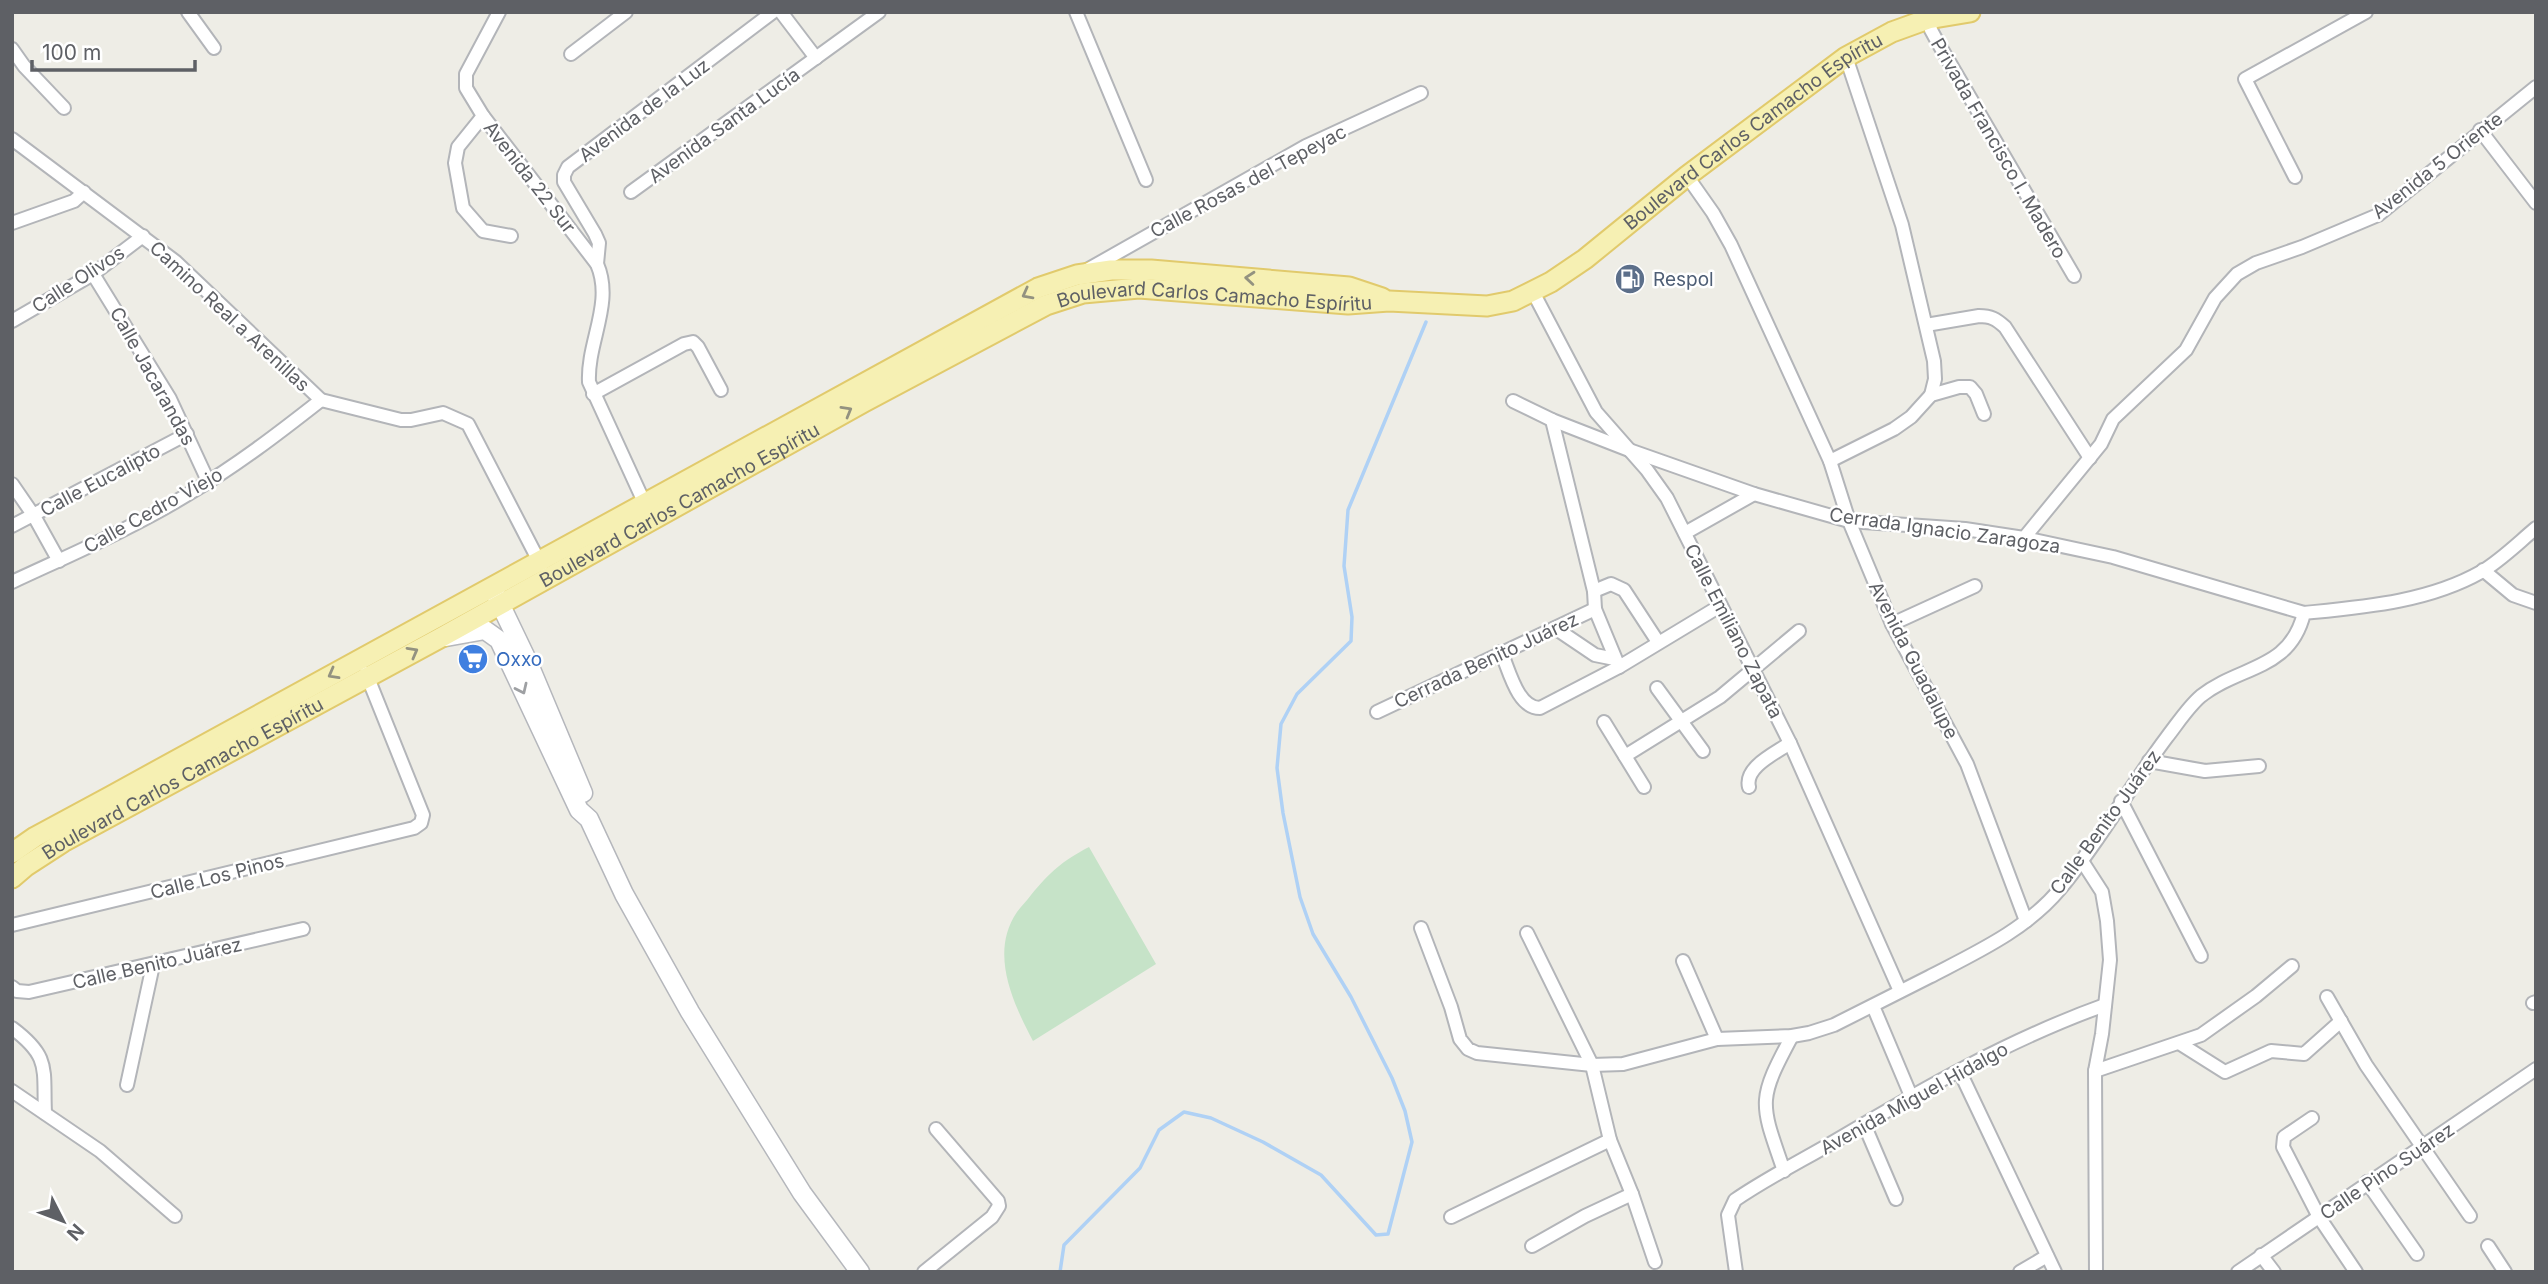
<svg xmlns="http://www.w3.org/2000/svg" width="2548" height="1284" font-family="Inter,sans-serif">
<rect width="100%" height="100%" fill="#eeede6"/>
<path fill="#c6e3c8" d="M1089,847L1156,964L1033,1041C1013,1003 989,953 1017,912C1021,906 1027,901 1031,895C1050,872 1062,861 1089,847Z"/>
<g fill="none" stroke-linecap="round" stroke-linejoin="round">
<polyline stroke="#afd1f5" stroke-width="3.5" points="1060,1272 1064,1245 1140,1168 1159,1130 1184,1112 1211,1118 1263,1142 1321,1175 1376,1235 1388,1234 1412,1142 1405,1111 1392,1078 1351,997 1313,934 1300,897 1283,813 1277,768 1281,724 1297,694 1351,641 1352,617 1344,566 1348,510 1426,322"/>
<g stroke="#b3b5b9" stroke-width="16">
<g id="minor">
<polyline points="188,12 214,48"/>
<path d="M499,12L466,74V88L483,116L597,264C614,303 587,342 589,382L644,502"/>
<polyline points="781,12 816,58"/>
<polyline points="1076,12 1146,180"/>
<polyline points="1928,13 1931,30 1937,41 2074,276"/>
<polyline points="12,49 24,66 64,108"/>
<polyline points="571,54 626,12"/>
<polyline points="1846,57 1902,225 1934,361 1935,379 1931,395"/>
<polyline points="483,116 458,147 455,163 463,208 483,231 511,236"/>
<polyline points="2480,130 2536,203"/>
<polyline points="12,139 176,262 321,400 401,420 411,420 443,413 468,424 541,565"/>
<polyline points="1687,176 1713,213 1731,245 1830,461 1849,521 1892,624 1967,764 2026,921"/>
<polyline points="2295,177 2245,79 2366,12"/>
<polyline points="631,192 879,12"/>
<polyline points="12,223 74,201 84,192"/>
<polyline points="597,264 599,243 595,234 564,182 564,175 568,167 773,12"/>
<polyline points="1087,270 1306,146 1421,93"/>
<polyline points="93,274 170,399 208,481"/>
<polyline points="1533,292 1596,412 1647,470 1667,498 1790,743 1900,991"/>
<polyline points="12,321 93,274 143,236"/>
<path d="M1926,325L1979,316C1991,316 1996,319 2005,327L2090,458"/>
<polyline points="593,394 684,344 693,342 698,347 721,390"/>
<polyline points="1513,401 1552,420 1629,450 1754,494 1849,521 1965,529 2024,538 2113,557 2304,613"/>
<polyline points="1552,420 1594,591 1595,609 1619,667"/>
<polyline points="1830,461 1894,429 1911,417 1931,395 1959,387 1970,387 1976,394 1984,414"/>
<polyline points="12,484 34,516 59,561"/>
<polyline points="12,526 187,434"/>
<polyline points="1685,533 1754,494"/>
<polyline points="2024,538 2101,444 2113,419 2186,350 2215,298 2237,274 2256,263 2302,247 2378,215 2536,87"/>
<polyline points="2483,570 2513,595 2536,603"/>
<path d="M12,582C72,554 133,528 190,493C236,466 279,433 321,400"/>
<polyline points="1594,591 1611,584 1624,590 1658,642"/>
<polyline points="1892,624 1975,586"/>
<polyline points="1555,628 1595,655 1615,659"/>
<path d="M1501,652C1509,669 1517,708 1540,708L1619,667L1720,606"/>
<polyline points="1657,688 1703,751"/>
<polyline points="1377,712 1595,609"/>
<polyline points="1604,722 1644,787"/>
<polyline points="1625,756 1720,697 1799,631"/>
<polyline points="2149,761 2205,771 2259,766"/>
<path d="M1749,787C1744,767 1776,753 1790,743"/>
<polyline points="2121,801 2201,956"/>
<polyline points="2082,861 2102,892 2107,921 2110,960 2102,1034 2095,1071 2096,1272"/>
<polyline points="12,925 414,828 421,823 423,815 366,673"/>
<path d="M1421,928L1451,1007L1460,1039L1468,1049L1477,1053L1592,1065L1623,1064L1717,1039L1792,1036L1809,1033L1834,1025C1866,1009 1897,993 1929,977C1975,953 2026,930 2060,889C2100,841 2130,786 2167,737C2178,723 2188,707 2201,696C2240,665 2290,671 2304,613C2364,607 2428,602 2481,572C2500,561 2518,543 2536,528"/>
<polyline points="1527,933 1592,1065 1610,1140 1632,1194 1655,1262"/>
<polyline points="1683,961 1717,1039"/>
<polyline points="12,987 17,991 29,992 303,929"/>
<polyline points="2327,997 2366,1065 2470,1216"/>
<polyline points="2533,1003 2536,1002"/>
<polyline points="1873,1006 1911,1096"/>
<path d="M12,1028C51,1057 43,1069 45,1113"/>
<polyline points="2179,1043 2225,1072 2271,1051 2304,1054 2341,1021"/>
<polyline points="2095,1071 2201,1035 2256,996 2292,966"/>
<polyline points="1960,1072 2055,1272"/>
<polyline points="127,1085 153,965"/>
<polyline points="12,1091 100,1151 175,1216"/>
<polyline points="2312,1118 2284,1137 2283,1147 2319,1217 2356,1272"/>
<polyline points="1864,1124 1896,1199"/>
<path d="M1784,1171C1760,1102 1757,1101 1792,1036"/>
<polyline points="2367,1182 2417,1254"/>
<polyline points="1451,1217 1610,1140"/>
<polyline points="1532,1246 1585,1216 1632,1194"/>
<polyline points="2488,1246 2505,1272"/>
<polyline points="2261,1255 2274,1272"/>
<polyline points="924,1272 992,1217 999,1206 998,1201 936,1129"/>
<path d="M1736,1272L1728,1215L1735,1200C1767,1178 1803,1160 1837,1140C1923,1089 2010,1039 2105,1005"/>
<polyline points="2020,1272 2047,1256"/>
<polyline points="2238,1272 2536,1069"/>
</g>
</g>
<g stroke="#b5b7bc" stroke-width="21">
<g id="secondary">
<polyline points="494,591 528,662 583,793"/>
<polyline points="446,637 485,630 499,640 579,810 589,819 624,894 690,1012 802,1193 860,1272"/>
</g>
</g>
<g stroke="#e1ca6c" stroke-width="23">
<g id="primary">
<polyline points="12,853 35,837 111,796 1038,288 1077,275 1111,270 1151,270 1349,287 1382,298"/>
<path id="s1" d="M12,878L26,866L63,842L440,638L864,402L1046,305L1083,293L1139,288L1348,304L1389,301L1487,306L1513,301L1551,282L1585,259L1687,176L1846,57L1892,32L1928,19L1970,12"/>
</g>
</g>
<use href="#minor" stroke="#fff" stroke-width="12"/>
<use href="#secondary" stroke="#fff" stroke-width="18"/>
<use href="#primary" stroke="#f6f0b3" stroke-width="19"/>
</g>
<defs><path id="oneway-chevron" d="M-2-3.5L2.5 0L-2 3.5" fill="none" stroke-width="1.6" stroke-linecap="round" stroke-linejoin="round" transform="scale(1.75)"/></defs>
<g stroke="#939280">
<use href="#oneway-chevron" transform="translate(1250 278) rotate(-175)"/>
<use href="#oneway-chevron" transform="translate(1027 294) rotate(152)"/>
<use href="#oneway-chevron" transform="translate(847 411) rotate(-30)"/>
<use href="#oneway-chevron" transform="translate(413 652) rotate(-29)"/>
<use href="#oneway-chevron" transform="translate(333 674) rotate(151)"/>
</g>
<use stroke="#9ea0a3" href="#oneway-chevron" transform="translate(522 689) rotate(65)"/>
<defs>
<g id="fuel-disc" transform="scale(1.575)"><circle r="9.5" fill="#5c6f8a" stroke="#fff"/><path d="M-5.5-6h7V0h2V4h1.3V-2.5L3-4.5l.8-.8L6-3V5H2.5V1h-1V6h-7ZM-4.2-4.7v3.2H.2V-4.7Z" fill="#fff"/></g>
<g id="supermarket-disc" transform="scale(1.575)"><circle r="9.5" fill="#3f7fe0" stroke="#fff"/><path d="M-6-5.5h2.5l.6 2H6L4.5 2H-2.5L-4.4-4H-6ZM-1.5 3.2a1.3 1.3 0 1 0 .1 0ZM3 3.2a1.3 1.3 0 1 0 .1 0Z" fill="#fff"/></g>
</defs>
<g fill-rule="evenodd">
<use href="#fuel-disc" x="1630" y="279"/>
<use href="#supermarket-disc" x="473" y="659"/>
</g>
<g text-anchor="middle" stroke-width="5" stroke-linejoin="round" paint-order="stroke">
<g font-size="19" fill="#5e6065" stroke="#fff">
<text transform="translate(644 110) rotate(-37)" y="7">Avenida de la Luz</text>
<text transform="translate(724 125) rotate(-36)" y="7">Avenida Santa Lucía</text>
<text dy="7" stroke="none"><textPath href="#s1" startOffset="1948">Boulevard Carlos Camacho Espíritu</textPath></text>
<text transform="translate(1999 148) rotate(60)" y="7">Privada Francisco I. Madero</text>
<text transform="translate(2437 165) rotate(-38)" y="7">Avenida 5 Oriente</text>
<text transform="translate(530 177) rotate(52)" y="7">Avenida 22 Sur</text>
<text transform="translate(1248 181) rotate(-28)" y="7">Calle Rosas del Tepeyac</text>
<text transform="translate(78 279) rotate(-33)" y="7">Calle Olivos</text>
<text dy="7" stroke="none"><textPath href="#s1" startOffset="1353">Boulevard Carlos Camacho Espíritu</textPath></text>
<text transform="translate(230 316) rotate(43)" y="7">Camino Real a Arenillas</text>
<text transform="translate(153 376) rotate(61)" y="7">Calle Jacarandas</text>
<text transform="translate(100 480) rotate(-28)" y="7">Calle Eucalipto</text>
<text dy="7" stroke="none"><textPath href="#s1" startOffset="765">Boulevard Carlos Camacho Espíritu</textPath></text>
<text transform="translate(153 510) rotate(-29)" y="7">Calle Cedro Viejo</text>
<text transform="translate(1945 530) rotate(8)" y="7">Cerrada Ignacio Zaragoza</text>
<text transform="translate(1734 631) rotate(63)" y="7">Calle Emiliano Zapata</text>
<text transform="translate(1486 660) rotate(-25)" y="7">Cerrada Benito Juárez</text>
<text transform="translate(1914 660) rotate(63)" y="7">Avenida Guadalupe</text>
<text dy="7" stroke="none"><textPath href="#s1" startOffset="198">Boulevard Carlos Camacho Espíritu</textPath></text>
<text transform="translate(2105 822) rotate(-54)" y="7">Calle Benito Juárez</text>
<text transform="translate(217 876) rotate(-14)" y="7">Calle Los Pinos</text>
<text transform="translate(157 963) rotate(-13)" y="7">Calle Benito Juárez</text>
<text transform="translate(1914 1098) rotate(-29)" y="7">Avenida Miguel Hidalgo</text>
<text transform="translate(2387 1171) rotate(-34)" y="7">Calle Pino Suárez</text>
</g>
<g font-size="19" fill="#4e5e75" stroke="#fff" text-anchor="start">
<text x="1653" y="286">Respol</text>
</g>
<g font-size="19" fill="#366cbe" stroke="#fff" text-anchor="start">
<text x="496" y="666">Oxxo</text>
</g>
</g>
<rect width="2548" height="1284" fill="none" stroke="#5e6065" stroke-width="28"/>
<g transform="translate(63 1221) rotate(132)" stroke="#ffffff" stroke-width="5" paint-order="stroke">
<path d="M0-5L12 26L0 18L-12 26Z" fill="#5e6065"/>
<text y="-10" font-size="19" font-weight="bold" text-anchor="middle" fill="#5e6065">N</text>
</g>
<path d="M32 60v10h163v-10" fill="none" stroke="#5e6065" stroke-width="3.5"/>
<text x="42" y="60" font-size="21" fill="#5e6065" stroke="#ffffff" stroke-width="5" paint-order="stroke">100 m</text>
</svg>
